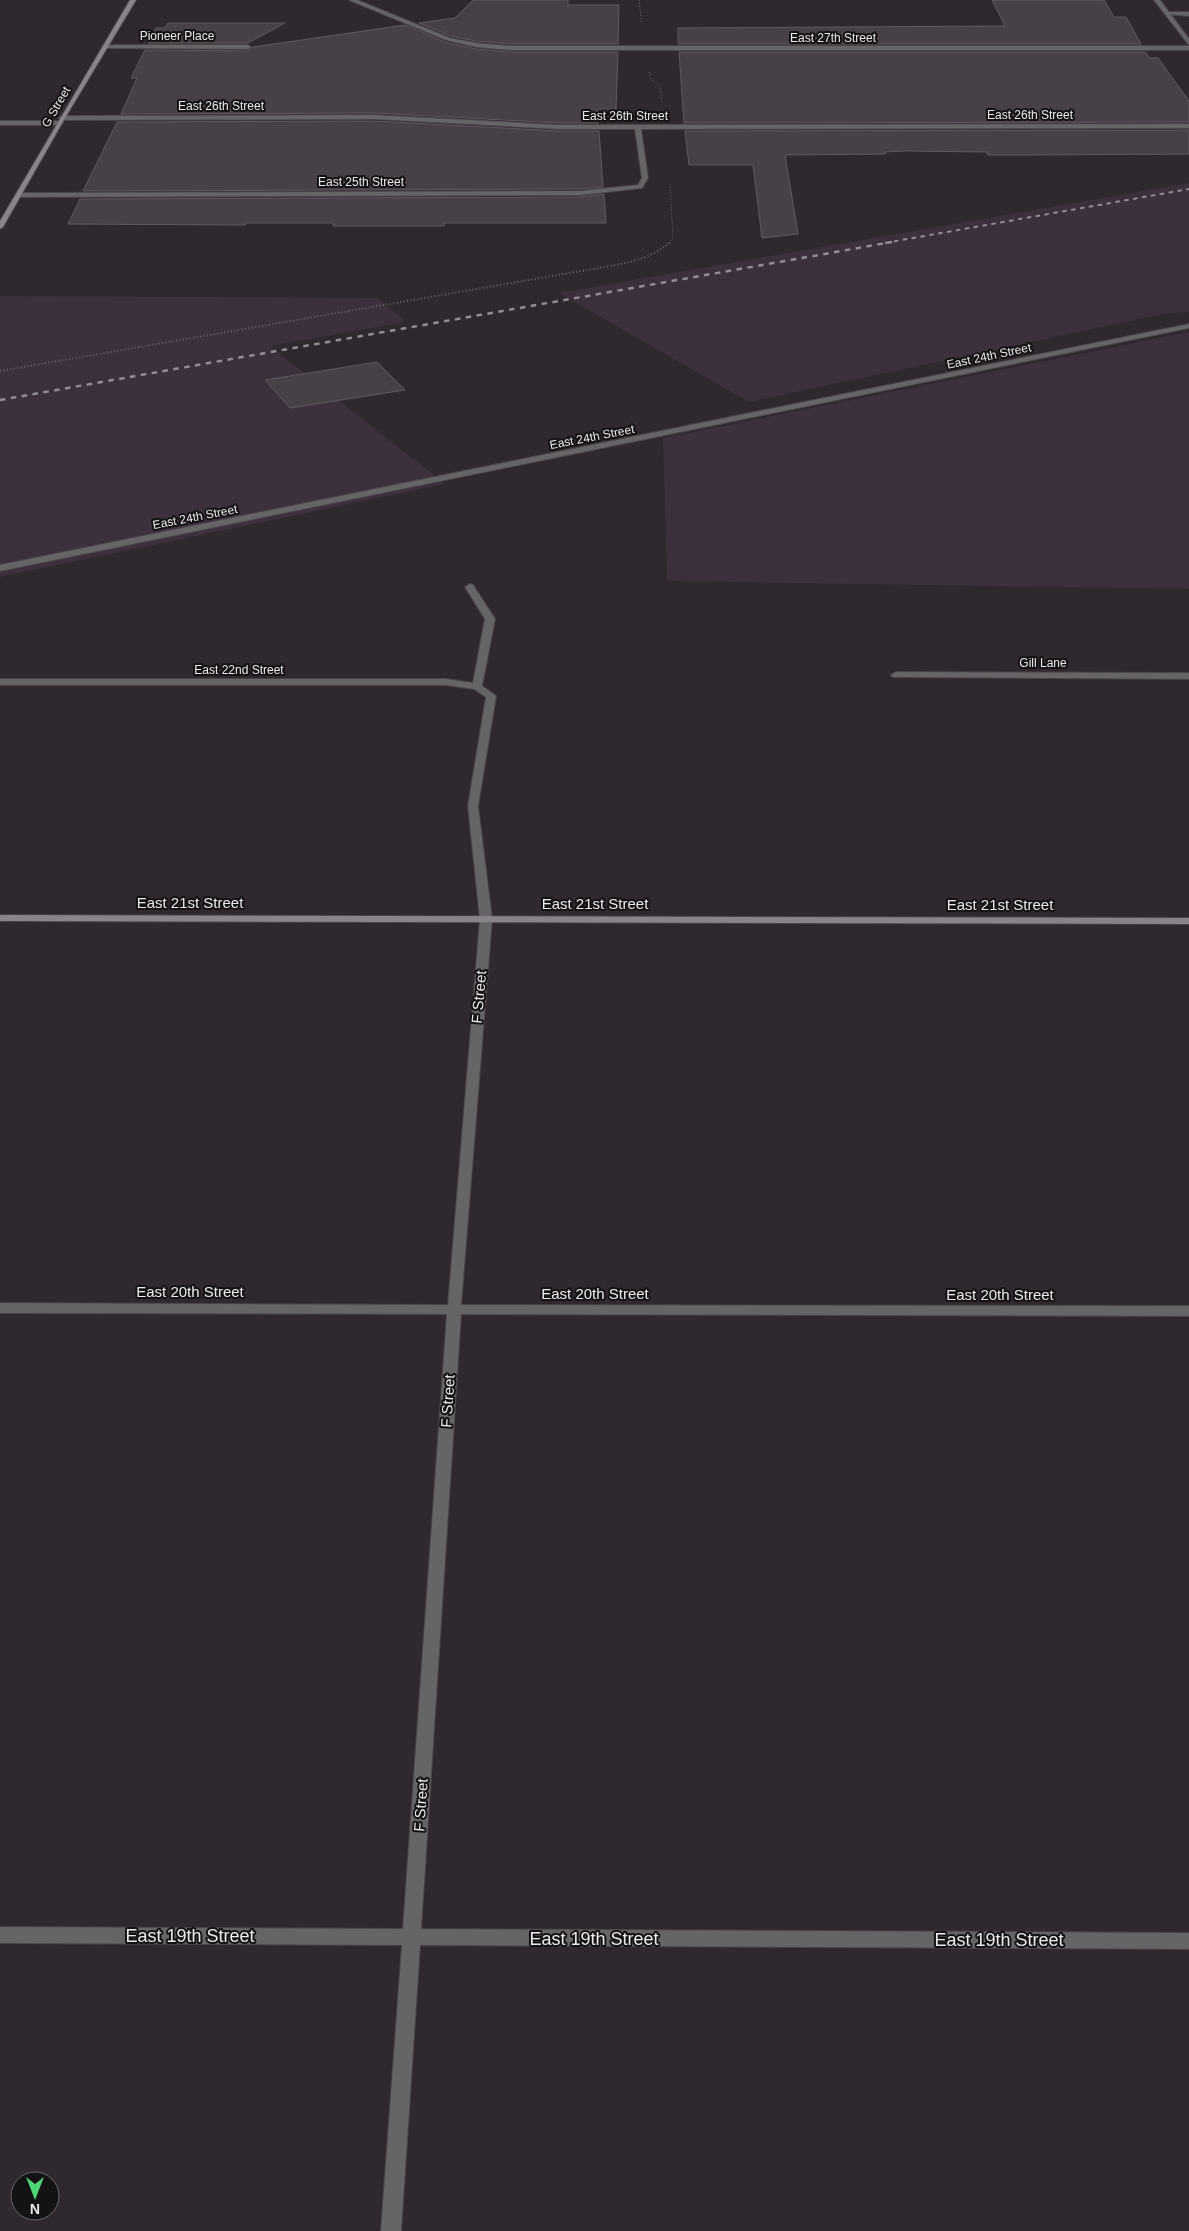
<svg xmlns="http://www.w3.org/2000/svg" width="1189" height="2231" font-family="Arial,sans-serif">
<rect width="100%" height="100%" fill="#2f282f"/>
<g fill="#3b303c">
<polygon points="1189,183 1189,312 1163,314 749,402 559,293"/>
<polygon points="0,296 378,298 406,322 270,346 445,484 0,577"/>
<polygon points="1189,332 1189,589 667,581 663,438"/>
</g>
<g fill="#474047" stroke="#605961">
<polygon points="473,0 568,0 568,5 619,5 618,44 510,44 476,41 451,36 419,23 455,18"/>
<polygon points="992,0 1104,0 1114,17 1126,17 1141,44 678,44 678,28 1005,26"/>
<polygon points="168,23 285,23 248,43 148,43 156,28 165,28"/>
<polygon points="405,25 445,42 476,49 510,52 618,52 616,109 597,109 598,123 559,123 374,113 121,114 137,78 131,78 145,50 248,51 253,47"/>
<polygon points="679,52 1146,52 1149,58 1158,58 1189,101 1189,122 684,123"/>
<polygon points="374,121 559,131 599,131 603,187 580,189 83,191 117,122"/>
<polygon points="1189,130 1189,154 1028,155 988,155 987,152 905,151 885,152 885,154 785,155 798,234 762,238 753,165 689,165 685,131"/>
<polygon points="604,194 606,223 444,223 444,226 333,226 334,223 246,223 245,225 68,224 80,199 580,197"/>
<polygon points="377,362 405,390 290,408 265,380"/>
</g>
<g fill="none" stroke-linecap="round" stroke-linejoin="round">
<g stroke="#49434a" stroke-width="2">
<polygon id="service" points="1189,12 1189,16 1165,14 1168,12"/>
</g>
<g stroke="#49434a" stroke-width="2">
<g id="minor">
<polygon points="349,0 357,0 450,38 476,43 510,46 1189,46 1189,50 510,50 476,47 446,40"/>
<polygon points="1154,0 1160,0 1189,39 1189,45"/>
<polygon points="103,45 248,45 251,47 248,49 105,48"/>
<polygon points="374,115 559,125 1189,124 1189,128 641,129 648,178 642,188 580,195 19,197 16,195 19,193 580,191 638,185 642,178 635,129 559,129 374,119 62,120 59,118 62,116"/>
<polygon points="0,121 60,121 63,123 60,125 0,125"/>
<polygon points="1189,324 1189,328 0,571 0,565"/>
<polygon points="470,584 473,585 495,619 482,686 496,696 478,806 492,919 461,1305 1189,1306 1189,1316 461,1314 421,1929 1189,1933 1189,1949 420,1945 401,2231 381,2231 402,1945 0,1943 0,1927 403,1929 447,1314 0,1313 0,1303 448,1305 480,919 468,806 486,697 474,689 446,685 0,685 0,679 446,679 473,683 485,619 465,587"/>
<polygon points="896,672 1189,673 1189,679 893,677 891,675"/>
</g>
</g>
<g stroke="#49434a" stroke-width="2">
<g id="secondary">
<polygon points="130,0 136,0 65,118 3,227 0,229 0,221"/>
<polygon points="0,915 1189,918 1189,924 0,921"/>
</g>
</g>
<g stroke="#6e686e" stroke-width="1" stroke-dasharray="1 2" stroke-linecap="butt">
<polyline points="639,0 642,24"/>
<polyline points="649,72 650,78 660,87 662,103"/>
<polyline points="669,243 673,238 670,184"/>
</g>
<path stroke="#6e686e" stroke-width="2" stroke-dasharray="1 2.5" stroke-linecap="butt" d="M0,371L616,265C635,261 655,256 670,242"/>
<use href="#service" fill="#676468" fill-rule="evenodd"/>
<use href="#minor" fill="#676468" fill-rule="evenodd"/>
<use href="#secondary" fill="#89848a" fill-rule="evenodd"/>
<polyline stroke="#938d93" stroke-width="2" stroke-dasharray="4.5 4.5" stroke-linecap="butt" points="885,243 1189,189"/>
<polyline stroke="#938d93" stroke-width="2.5" stroke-dasharray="5.5 5.5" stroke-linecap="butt" points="0,400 892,242"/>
</g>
<g text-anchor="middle" stroke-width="4" stroke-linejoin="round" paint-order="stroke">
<g font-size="12" fill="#ece8ed" stroke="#151215">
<text x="177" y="40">Pioneer Place</text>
<text x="833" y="42">East 27th Street</text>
<text x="221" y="110">East 26th Street</text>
<text transform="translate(56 107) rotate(-60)" y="4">G Street</text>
<text x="1030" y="119">East 26th Street</text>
<text x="625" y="120">East 26th Street</text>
<text x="361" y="186">East 25th Street</text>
<text transform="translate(989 356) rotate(-12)" y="4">East 24th Street</text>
<text transform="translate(592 437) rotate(-11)" y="4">East 24th Street</text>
<text transform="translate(195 517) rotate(-11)" y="4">East 24th Street</text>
<text x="1043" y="667">Gill Lane</text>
<text x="239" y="674">East 22nd Street</text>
</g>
<g font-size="15" fill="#ece8ed" stroke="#151215">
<text x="190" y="908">East 21st Street</text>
<text x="595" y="909">East 21st Street</text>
<text x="1000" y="910">East 21st Street</text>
<text transform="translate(479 997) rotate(-85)" y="5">F Street</text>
<text x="190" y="1297">East 20th Street</text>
<text x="595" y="1299">East 20th Street</text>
<text x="1000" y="1300">East 20th Street</text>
<text transform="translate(448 1401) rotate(-86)" y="5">F Street</text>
<text transform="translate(421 1805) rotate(-86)" y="5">F Street</text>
</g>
<g font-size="18" fill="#ece8ed" stroke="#151215">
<text x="190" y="1942">East 19th Street</text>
<text x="594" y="1945">East 19th Street</text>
<text x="999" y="1946">East 19th Street</text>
</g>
</g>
<g transform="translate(35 2196) rotate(180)"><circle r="24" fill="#151215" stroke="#6b686b"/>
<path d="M0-4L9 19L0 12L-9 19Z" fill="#4fd675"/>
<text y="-8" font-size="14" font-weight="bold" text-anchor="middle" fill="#ece8ed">N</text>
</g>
</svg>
